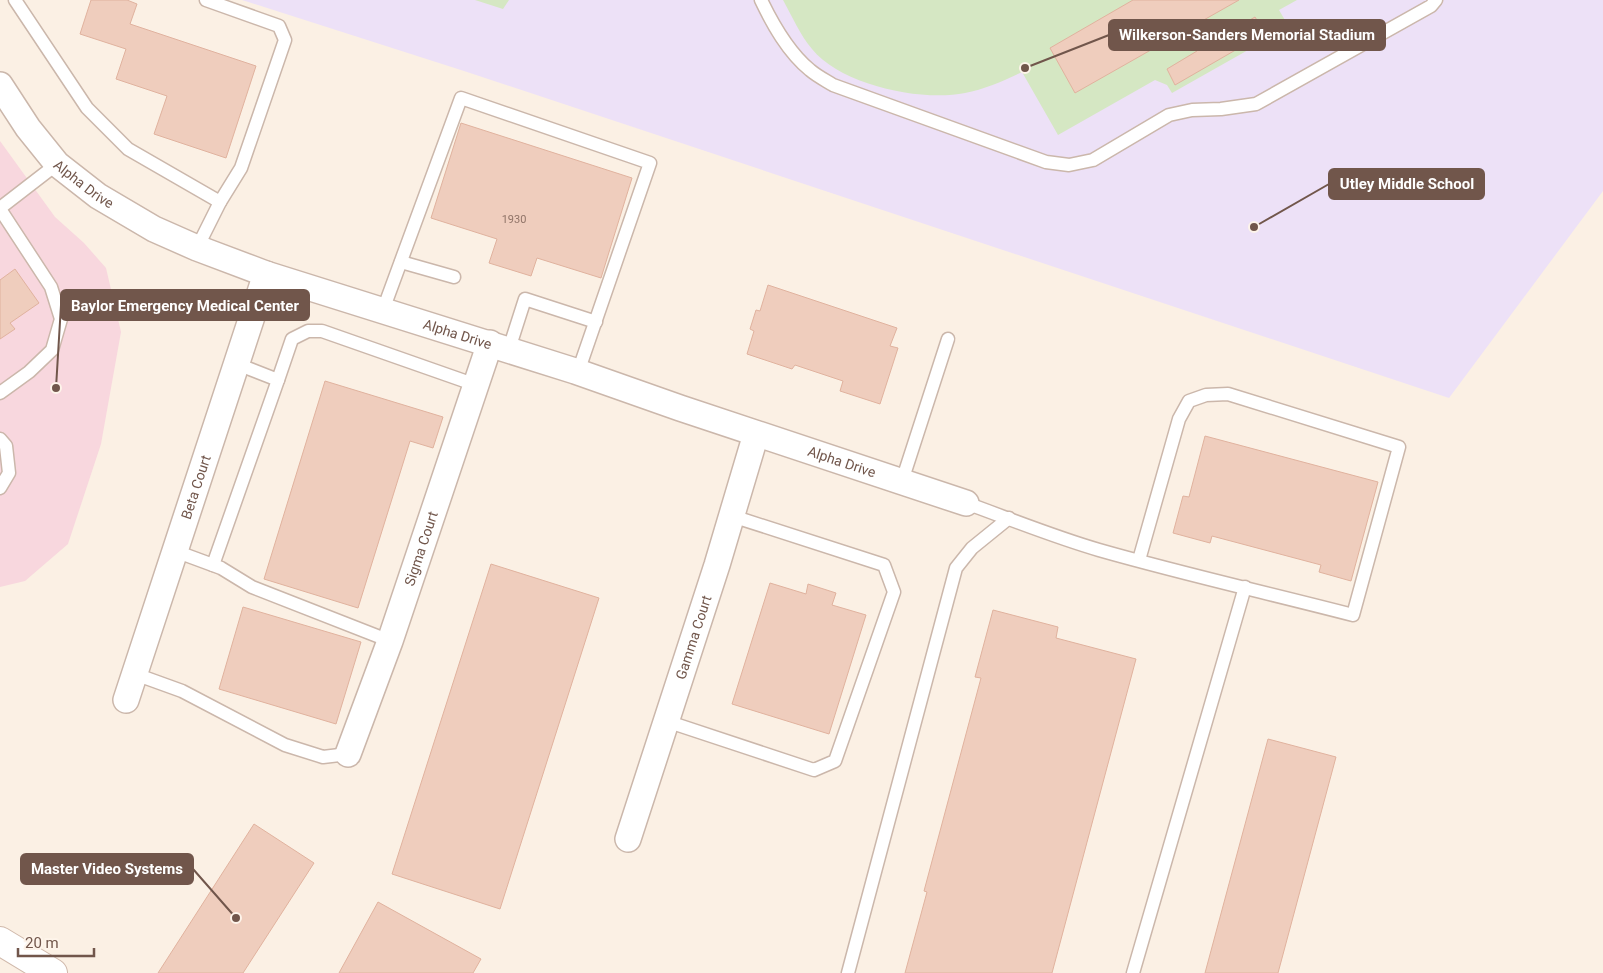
<svg xmlns="http://www.w3.org/2000/svg" width="1603" height="973" font-family="Roboto,sans-serif">
<rect width="100%" height="100%" fill="#fbf0e4"/>
<polygon fill="#ede1f7" points="242,0 1603,0 1603,191 1449,398 464,71"/>
<polygon fill="#f8d7de" points="0,141 55,217 84,243 106,268 121,332 101,444 68,544 25,581 0,587"/>
<g fill="#d5e7c3">
<polygon points="475,0 509,0 503,9"/>
<path d="M783,0H1297L1279,10L1289,27L1172,93L1167,85L1155,80L1058,135L1022,72C1003,81 985,89 965,93C921,102 841,85 812,49C800,35 792,16 783,0Z"/>
</g>
<g fill="#efcdbd" stroke="#e0b29e">
<polygon points="91,0 127,0 137,4 130,24 256,66 226,158 154,134 167,96 116,79 126,49 80,34"/>
<polygon points="1133,0 1239,0 1075,93 1050,48"/>
<polygon points="1255,17 1265,33 1175,85 1167,69 1197,51 1193,44 1219,29 1222,36"/>
<polygon points="461,123 632,178 601,278 537,258 531,276 489,263 497,239 431,218"/>
<polygon points="15,269 39,303 10,323 15,329 0,339 0,280"/>
<polygon points="768,285 897,328 890,346 898,348 880,404 840,391 843,381 795,365 792,369 747,354 754,331 750,329 756,310 760,311"/>
<polygon points="325,381 443,417 433,448 410,441 358,608 264,579"/>
<polygon points="1205,436 1378,482 1351,581 1319,572 1321,565 1212,536 1210,543 1173,533 1183,496 1189,497"/>
<polygon points="491,564 599,598 500,909 392,874"/>
<polygon points="770,583 806,594 808,584 836,593 832,605 866,615 829,734 732,704"/>
<polygon points="243,607 361,642 336,724 219,689"/>
<polygon points="993,610 1058,627 1056,638 1136,659 1052,973 905,973 927,892 924,891 981,678 975,677"/>
<polygon points="1268,739 1336,757 1278,973 1205,973"/>
<polygon points="254,824 314,863 243,973 158,973"/>
<polygon points="378,902 481,959 473,973 339,973"/>
</g>
<g fill="none" stroke-linecap="round" stroke-linejoin="round">
<g stroke="#cbb7ab" stroke-width="15">
<g id="lane">
<polyline points="15,0 87,108 128,149 220,202 197,248"/>
<polyline points="206,0 279,26 285,40 241,168 220,202"/>
<path d="M761,0C773,25 788,52 810,70C817,76 825,80 833,85L1046,162L1069,165L1093,160L1169,115L1192,110L1221,109L1256,104L1431,6L1436,0"/>
<polyline points="0,208 57,164"/>
<polyline points="0,209 51,287 61,319 52,350 29,372 0,393"/>
<polyline points="401,262 454,277"/>
<polyline points="383,310 461,98 650,163 578,372"/>
<polyline points="509,349 525,299 596,322"/>
<polyline points="237,364 278,380 292,339 308,331 322,331 476,385"/>
<polyline points="0,439 6,446 9,473 0,488"/>
<polyline points="902,481 948,339"/>
<path d="M966,503C1010,519 1054,537 1099,550C1183,574 1268,593 1353,615L1399,447L1228,394L1206,395L1189,401L1179,419L1139,560"/>
<polyline points="175,551 221,568 252,587 390,641"/>
<polyline points="213,565 278,380"/>
<polyline points="135,674 182,691 285,745 323,757 348,754"/>
<polyline points="666,721 814,770 835,761 894,592 884,565 732,516"/>
<polyline points="848,973 956,568 972,548 1009,518"/>
<polyline points="1133,973 1245,587"/>
</g>
</g>
<g stroke="#cbb7ab" stroke-width="28">
<g id="street">
<path id="s1" d="M0,85L28,128L57,164L98,196L154,229L197,248L266,274L575,371L680,408L966,503"/>
<path id="s2" d="M126,700L266,274"/>
<path id="s3" d="M348,754L390,641L490,343"/>
<path id="s4" d="M628,839L717,565L756,434"/>
</g>
</g>
<g stroke="#d0b9ab" stroke-width="30">
<polyline id="secondary" points="0,941 53,973"/>
</g>
<use href="#lane" stroke="#fff" stroke-width="12"/>
<use href="#street" stroke="#fff" stroke-width="25"/>
<use href="#secondary" stroke="#fff" stroke-width="28"/>
</g>
<g text-anchor="middle" stroke-width="4.5" stroke-linejoin="round" paint-order="stroke">
<g font-size="11" fill="#907468">
<text x="514" y="223">1930</text>
</g>
<g font-size="14" fill="#71564b" stroke="#fef4ea">
<text dy="5" stroke="none"><textPath href="#s1" startOffset="131">Alpha Drive</textPath></text>
<text dy="5" stroke="none"><textPath href="#s1" startOffset="536">Alpha Drive</textPath></text>
<text dy="5" stroke="none"><textPath href="#s1" startOffset="941">Alpha Drive</textPath></text>
<text dy="5" stroke="none"><textPath href="#s2" startOffset="224">Beta Court</textPath></text>
<text dy="5" stroke="none"><textPath href="#s3" startOffset="218">Sigma Court</textPath></text>
<text dy="5" stroke="none"><textPath href="#s4" startOffset="212">Gamma Court</textPath></text>
</g>
</g>
<path fill="none" stroke="#71564b" stroke-width="2" d="M1025 68L1109 35M1254 227L1329 184M56 388L61 305M236 918L193 869"/>
<g fill="#71564b" stroke="#fef4ea" stroke-width="2">
<circle cx="1025" cy="68" r="5"/>
<circle cx="1254" cy="227" r="5"/>
<circle cx="56" cy="388" r="5"/>
<circle cx="236" cy="918" r="5"/>
</g>
<g fill="#71564b" stroke="#71564b" stroke-width="2">
<rect x="1109" y="20" width="276" height="30" rx="5"/>
<rect x="1329" y="169" width="155" height="30" rx="5"/>
<rect x="61" y="290" width="248" height="30" rx="5"/>
<rect x="21" y="854" width="172" height="30" rx="5"/>
</g>
<g font-size="15" text-anchor="middle" font-weight="bold" fill="#fff">
<text x="1247" y="40">Wilkerson-Sanders Memorial Stadium</text>
<text x="1407" y="189">Utley Middle School</text>
<text x="185" y="311">Baylor Emergency Medical Center</text>
<text x="107" y="874">Master Video Systems</text>
</g>
<path d="M18 948v8h76v-8" fill="none" stroke="#71564b" stroke-width="2.5"/>
<text x="25" y="948" font-size="15" fill="#71564b" stroke="#fef4ea" stroke-width="4" paint-order="stroke">20 m</text>
</svg>
